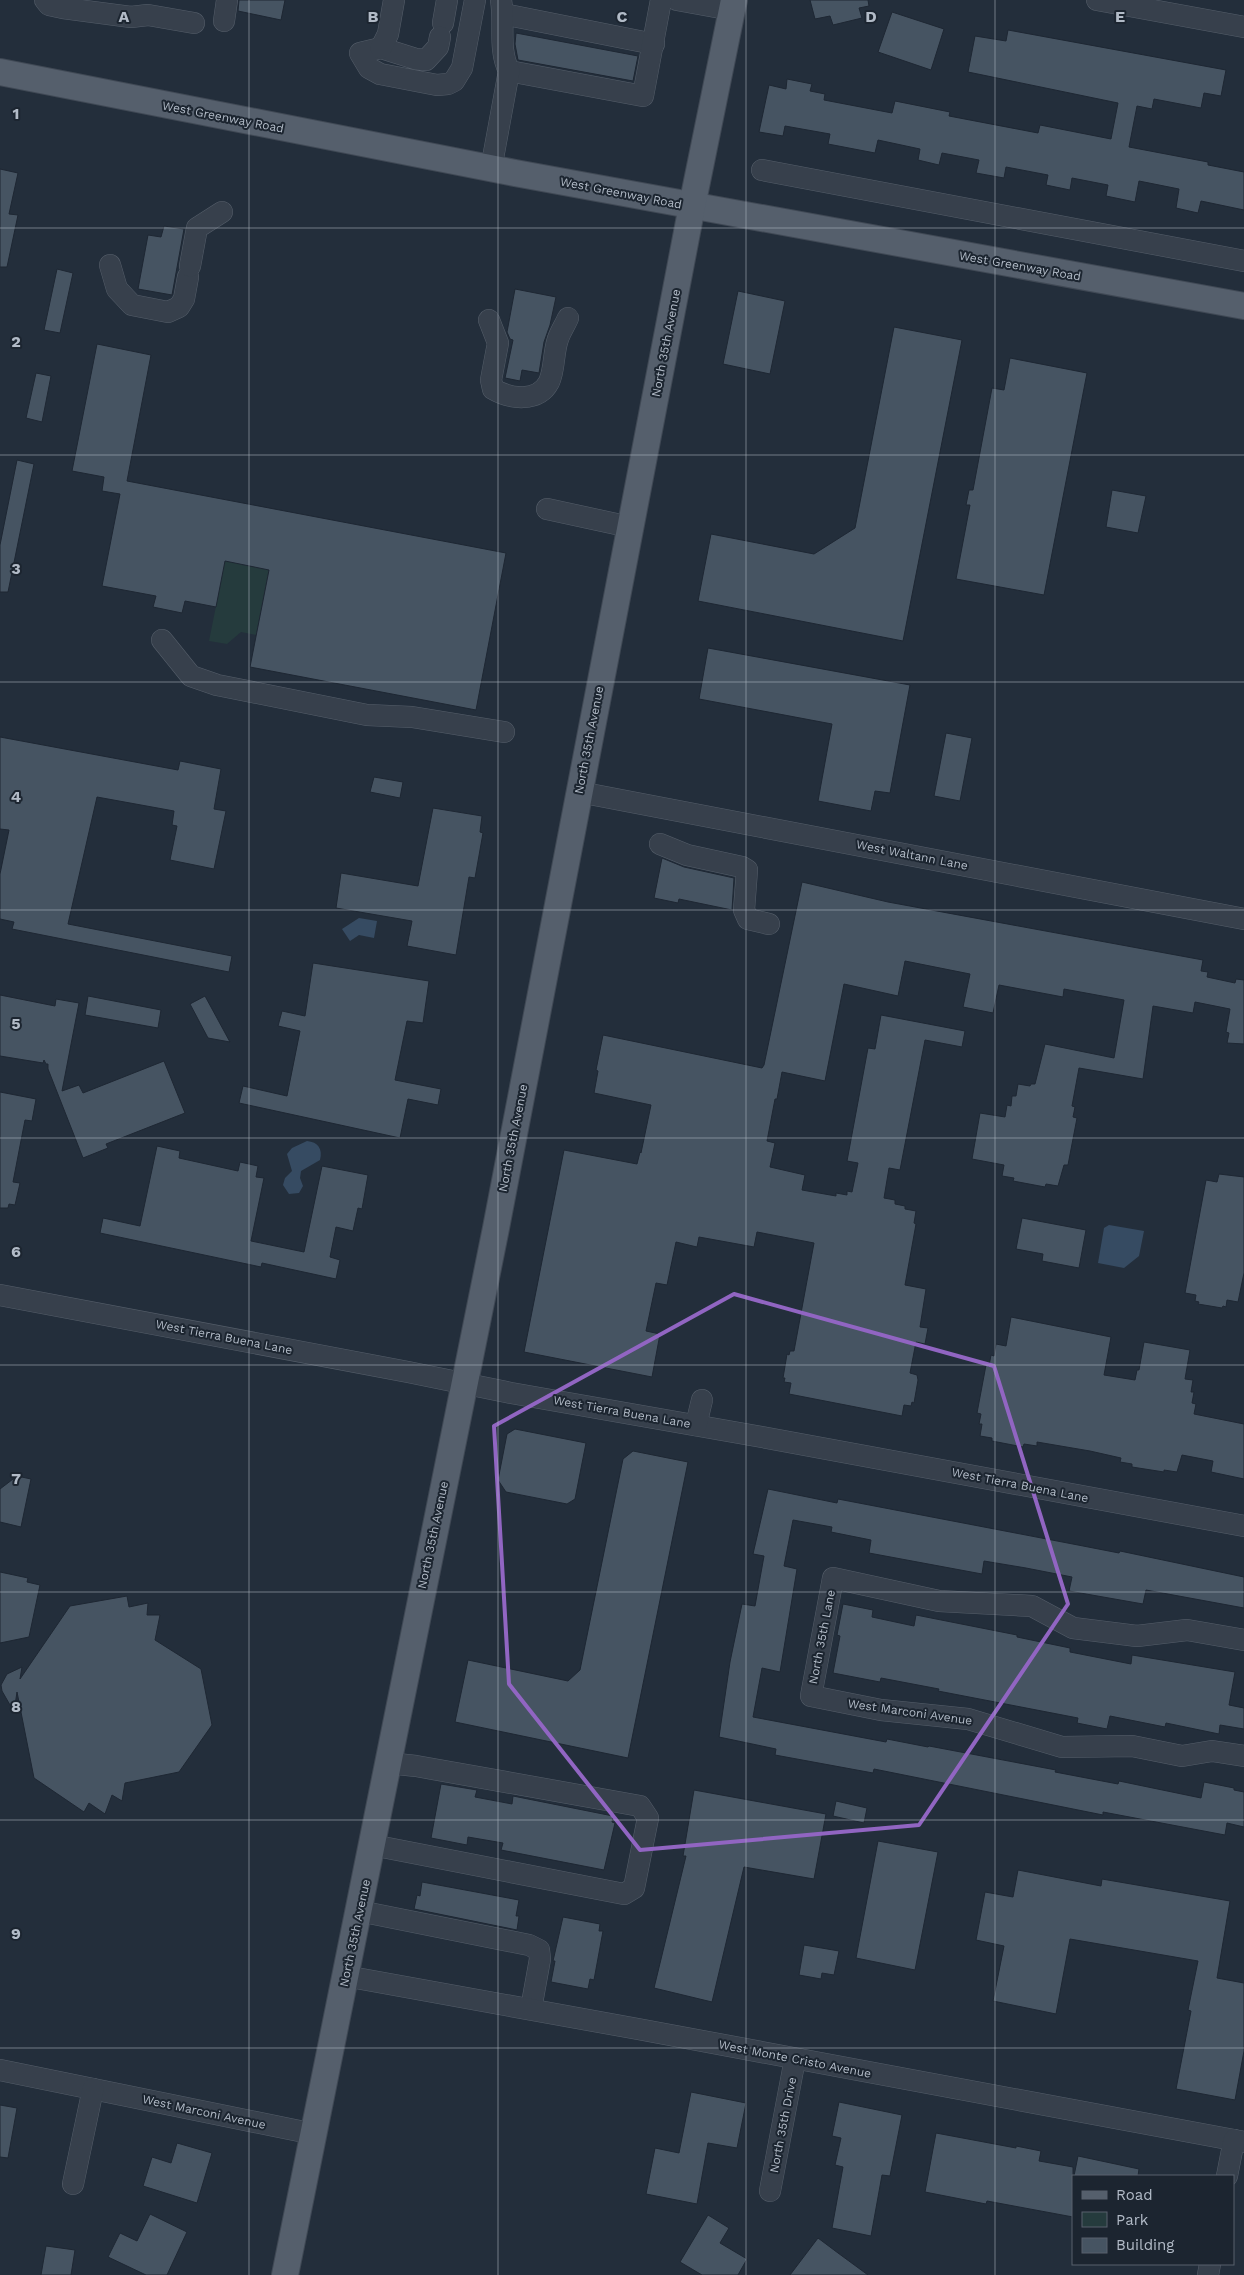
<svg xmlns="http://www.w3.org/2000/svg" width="1244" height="2275" font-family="'Work Sans',sans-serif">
<rect width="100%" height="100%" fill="#232e3b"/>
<polygon fill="#253b3d" points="225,561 269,570 256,635 241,632 227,644 209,641"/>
<g fill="#364b62">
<polygon points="359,918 377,921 374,938 359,935 350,941 342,929"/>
<path d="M307,1141C318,1142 323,1149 320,1160L301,1171L300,1178L303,1186L299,1193L289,1194L283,1185L285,1178L292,1171L287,1154L292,1148Z"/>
<polygon points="1109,1225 1144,1231 1139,1256 1124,1268 1098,1263 1104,1228"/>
</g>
<g fill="#465462" stroke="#1e2733">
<polygon points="239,0 285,0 281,20 238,11"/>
<polygon points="810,0 868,0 869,6 859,8 862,18 833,25 830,16 815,19"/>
<polygon points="892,12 944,29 931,70 878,52"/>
<polygon points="1008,30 1226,70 1221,96 1204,93 1201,108 1154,99 1152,109 1137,106 1129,147 1208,162 1208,165 1244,172 1244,210 1201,201 1198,213 1176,208 1179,189 1139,181 1135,202 1106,196 1108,185 1072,178 1070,190 1046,185 1048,175 1006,167 1004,178 976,173 979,160 942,153 939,165 918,160 920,149 878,140 875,153 828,144 830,134 785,126 783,136 759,132 769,85 786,89 787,79 812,84 810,91 825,94 824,100 892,113 895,101 950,112 949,116 1038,133 1040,125 1111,139 1118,103 968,72 975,36 1006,41"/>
<polygon points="516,33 638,56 633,81 518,60 515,44"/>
<polygon points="0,169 18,173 9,214 18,215 7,267 0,267"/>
<polygon points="164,226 184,229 172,295 138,289 148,235 161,237"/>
<polygon points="57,269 73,273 60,333 44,330"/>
<polygon points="515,289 556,297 550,325 544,342 539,373 522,370 520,381 505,378 513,340 510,339 507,332"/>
<polygon points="738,291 785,301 770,374 723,364"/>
<polygon points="894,327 962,340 903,641 698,601 711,534 814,554 855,528"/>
<polygon points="97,344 151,355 127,481 506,553 476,710 250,667 269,570 225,561 216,607 185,601 182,613 153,607 156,596 102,586 120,494 102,491 104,477 72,471"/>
<polygon points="1010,358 1087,373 1044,595 956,579 970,505 966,505 969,490 973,490 992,388 1004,390"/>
<polygon points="36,373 51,376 42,422 26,418"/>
<polygon points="17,460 34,464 8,592 0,592 0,545"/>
<polygon points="1112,490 1146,496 1138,533 1106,527"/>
<polygon points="708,648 910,685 890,793 875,791 871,811 818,801 832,724 699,699"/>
<polygon points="946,733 972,738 960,801 934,796"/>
<polygon points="0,737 178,770 180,761 221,769 214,809 226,811 214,869 170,860 177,826 172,825 174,811 97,797 68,924 232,956 229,972 12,929 14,922 0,919 0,874 9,830 0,829"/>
<polygon points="374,777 403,782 400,798 370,792"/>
<polygon points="433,808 482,816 480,832 483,833 475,878 469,877 456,955 407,946 412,921 336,908 341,873 418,886"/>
<polygon points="662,858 684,867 734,878 732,910 679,899 678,903 654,898"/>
<polygon points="802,882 888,902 1203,960 1201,971 1208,972 1207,977 1235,983 1236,979 1244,980 1244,1044 1227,1043 1229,1033 1226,1032 1230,1009 1195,1002 1193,1013 1153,1006 1143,1079 1079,1068 1072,1106 1075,1107 1073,1117 1077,1118 1068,1165 1064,1165 1058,1186 1046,1184 1045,1187 1013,1181 1014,1178 1002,1176 1004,1165 972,1159 980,1113 1005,1117 1007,1105 1011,1106 1012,1096 1016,1096 1018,1084 1030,1086 1031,1084 1035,1084 1045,1044 1114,1058 1124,1000 1064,989 1063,997 999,985 993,1013 963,1007 970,974 905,961 898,996 844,984 825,1081 782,1072 777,1099 775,1099 767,1141 775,1143 770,1167 805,1175 802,1190 836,1196 836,1193 847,1195 847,1191 852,1192 858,1163 847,1161 868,1048 875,1049 881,1015 965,1031 962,1047 925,1040 900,1170 889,1168 884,1198 895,1200 895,1204 905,1206 905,1209 916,1211 914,1223 916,1224 905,1285 926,1289 920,1327 928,1328 925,1344 916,1342 910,1373 917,1375 918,1380 914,1403 912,1402 911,1406 904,1405 902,1416 789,1394 791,1383 784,1382 785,1378 783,1378 787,1354 789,1355 790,1351 794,1351 814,1243 757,1232 754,1247 699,1237 697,1247 676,1242 667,1285 656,1283 646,1331 660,1334 652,1377 524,1352 564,1150 637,1164 640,1152 641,1153 651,1105 594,1093 598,1071 596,1070 603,1035 762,1068 764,1065"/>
<polygon points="313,963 429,981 423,1023 407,1021 395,1080 441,1089 438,1105 408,1099 400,1138 239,1103 243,1086 287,1096 300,1031 278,1026 282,1011 305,1016"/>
<polygon points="0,995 55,1006 56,999 79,1003 62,1091 79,1085 83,1093 164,1061 185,1113 106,1144 108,1148 83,1158 48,1069 48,1064 46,1064 44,1060 43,1063 0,1056"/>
<polygon points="88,996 161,1010 158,1028 85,1015"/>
<polygon points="205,996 230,1042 208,1038 190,1004"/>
<polygon points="0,1092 36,1099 32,1121 25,1120 13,1182 20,1183 15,1205 9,1204 8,1208 0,1208"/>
<polygon points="157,1146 180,1151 179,1158 238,1171 240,1162 258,1166 256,1177 264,1178 251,1241 304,1252 322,1166 368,1175 362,1209 358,1208 353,1231 336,1227 330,1257 340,1260 336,1279 262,1263 261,1267 100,1233 103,1218 140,1226"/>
<polygon points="1219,1174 1244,1177 1244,1273 1238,1302 1227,1300 1226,1307 1223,1306 1222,1308 1198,1304 1199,1302 1195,1301 1196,1295 1185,1293 1206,1180 1217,1182"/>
<polygon points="1022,1218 1086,1230 1079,1268 1042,1261 1043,1254 1016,1249"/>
<polygon points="1011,1317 1111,1337 1104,1375 1135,1380 1137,1370 1139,1370 1144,1342 1190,1350 1185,1379 1193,1380 1191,1392 1194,1392 1192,1403 1196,1404 1194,1414 1244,1424 1244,1479 1211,1472 1213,1461 1182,1455 1177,1472 1164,1470 1164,1472 1132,1467 1132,1464 1120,1462 1121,1458 1090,1451 1037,1442 1037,1446 1024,1444 1023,1447 992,1441 992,1438 980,1436 982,1424 979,1424 981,1414 977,1413 986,1365 989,1366 991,1355 994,1356 996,1344 1006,1346"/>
<polygon points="515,1429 586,1443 575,1499 567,1504 506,1492 498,1480 507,1434"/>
<polygon points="633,1451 688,1462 628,1758 455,1722 468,1660 568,1681 580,1670 623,1459"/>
<polygon points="17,1476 31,1479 21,1527 0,1522 0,1489"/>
<polygon points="768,1489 837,1503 838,1499 1078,1545 1119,1553 1120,1551 1244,1577 1244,1608 1146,1590 1143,1604 1069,1591 1072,1577 1026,1568 984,1561 982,1574 869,1553 871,1540 831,1532 832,1527 793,1520 784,1566 797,1569 780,1672 762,1668 753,1717 886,1742 887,1739 928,1747 929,1746 1056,1770 1055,1772 1118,1784 1119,1781 1201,1798 1204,1782 1234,1788 1234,1790 1244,1792 1244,1827 1227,1823 1225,1835 1103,1812 1103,1815 874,1769 873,1773 775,1755 776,1749 719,1737 730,1662 742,1604 755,1606 764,1556 753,1554"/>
<polygon points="0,1572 28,1578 27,1582 40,1585 29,1637 0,1643"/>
<polygon points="127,1596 129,1607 148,1603 147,1615 160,1615 155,1640 201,1669 212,1725 179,1772 125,1783 122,1801 112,1795 105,1814 89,1803 84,1812 34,1778 17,1692 14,1712 2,1691 1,1685 7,1674 22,1667 20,1679 70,1606"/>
<polygon points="843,1604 873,1610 872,1617 914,1626 916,1615 1017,1635 1017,1637 1070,1648 1070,1652 1131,1664 1132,1655 1235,1672 1229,1705 1244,1708 1244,1729 1220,1725 1219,1734 1166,1723 1165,1727 1110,1716 1107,1729 1077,1723 1078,1718 938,1691 939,1689 881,1678 880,1682 833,1673 840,1636 837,1635"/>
<polygon points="441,1784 477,1790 475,1797 512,1804 513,1796 613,1816 612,1822 615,1823 604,1870 501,1850 503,1843 468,1837 467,1845 431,1838"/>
<polygon points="694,1790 826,1814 814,1879 744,1867 712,2002 654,1988 686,1856 683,1856"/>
<polygon points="836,1801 867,1808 864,1823 833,1816"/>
<polygon points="878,1841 938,1852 915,1970 856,1958"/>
<polygon points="1018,1870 1101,1886 1102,1879 1230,1901 1217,1978 1244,1983 1244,2051 1235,2100 1176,2089 1191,2011 1188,2010 1198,1961 1070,1939 1056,2014 993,2001 1004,1946 976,1940 985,1892 1013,1897"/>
<polygon points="422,1882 519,1900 516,1916 519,1916 517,1930 414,1909 417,1895 420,1896"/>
<polygon points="563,1917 600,1924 599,1931 603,1931 594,1980 590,1979 588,1989 551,1982 555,1961 553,1961"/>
<polygon points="804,1945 839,1951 834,1975 822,1973 821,1979 799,1975"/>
<polygon points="691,2092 746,2103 737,2148 708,2143 697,2204 646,2194 655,2148 679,2153"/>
<polygon points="839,2102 902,2115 890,2176 882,2175 871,2236 832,2228 843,2167 835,2165 841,2138 832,2136"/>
<polygon points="0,2105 17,2108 8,2158 0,2157"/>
<polygon points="936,2133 1016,2148 1016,2146 1041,2151 1039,2161 1073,2167 1073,2217 987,2201 986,2204 925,2192"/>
<polygon points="177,2143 212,2153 197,2203 143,2186 152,2157 171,2163"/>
<polygon points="1078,2156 1139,2169 1138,2176 1074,2176"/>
<polygon points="150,2214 187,2232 167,2275 146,2275 108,2257 120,2233 137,2241"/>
<polygon points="708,2215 729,2228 720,2243 747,2259 738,2275 702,2275 680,2262"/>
<polygon points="818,2238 838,2253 868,2275 790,2275"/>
<polygon points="46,2246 75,2250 71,2275 41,2275"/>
</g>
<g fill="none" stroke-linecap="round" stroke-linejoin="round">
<g stroke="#555e6a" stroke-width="22">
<g id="minor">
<polyline points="45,0 49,5 63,8 131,17 148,15 194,23"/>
<polyline points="677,0 732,10"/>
<polyline points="1097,0 1244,27"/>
<polyline points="503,14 654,44"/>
<polyline points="224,21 227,0"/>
<polyline points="443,23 447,0"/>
<polyline points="440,37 438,47 426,60 416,59 381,48 360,53 369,68 380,74 437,85 448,84 454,81 462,68 475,0"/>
<polyline points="381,48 388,34 394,0"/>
<polyline points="509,71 643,96 661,0"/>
<path d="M491,169L509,71C498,49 505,24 501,0"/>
<polyline points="762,170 1244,261"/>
<polyline points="110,265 117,289 132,305 168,312 179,307 184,299 188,277"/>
<polyline points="190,266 197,228 222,212"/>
<path d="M489,320L498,343L491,380L493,389C510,399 538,403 549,382C555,369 553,353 558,339C560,332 565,325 568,318"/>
<polyline points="547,509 630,527"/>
<polyline points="162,640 191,676 217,685 367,715 412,717 504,732"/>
<polyline points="579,792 1244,919"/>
<polyline points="660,844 687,855 742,867 747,870 744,910 748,919 769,924"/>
<polyline points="0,1295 408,1372 511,1393 762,1437 1244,1526"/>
<polyline points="696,1425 702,1400"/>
<polyline points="1244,1640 1187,1630 1137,1636 1073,1628 1032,1606 939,1601 833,1578 811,1696 881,1710 968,1719 1062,1747 1132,1746 1182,1756 1212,1751 1244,1756"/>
<polyline points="372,1845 624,1894 634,1888 648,1818 640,1806 416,1766 388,1763"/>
<polyline points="359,1911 529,1945 539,1950 540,1959 531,2009"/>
<polyline points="345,1976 638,2029 1244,2142"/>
<polyline points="0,2070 314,2134"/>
<polyline points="1227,2176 1234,2140"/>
<polyline points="73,2184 93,2089"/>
<polyline points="770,2191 795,2059"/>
<polyline points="1208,2275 1210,2264"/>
</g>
</g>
<g stroke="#404955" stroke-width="28">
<g id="major">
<polyline points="0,72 515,173 1244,306"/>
<polyline points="285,2275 496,1228 692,206 734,0"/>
</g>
</g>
<use href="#minor" stroke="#37404c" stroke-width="21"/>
<use href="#major" stroke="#555f6c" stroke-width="26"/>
</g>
<path fill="none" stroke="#9165c2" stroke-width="4" stroke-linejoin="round" d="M734,1294L994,1366L1068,1604L919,1825L640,1850L509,1684L494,1426Z"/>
<path fill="none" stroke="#b2bbc7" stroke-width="1" stroke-opacity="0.55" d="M249,0V2275M498,0V2275M746,0V2275M995,0V2275M0,228H1244M0,455H1244M0,682H1244M0,910H1244M0,1138H1244M0,1365H1244M0,1592H1244M0,1820H1244M0,2048H1244"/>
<g text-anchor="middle" stroke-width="4" stroke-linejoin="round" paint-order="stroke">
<g font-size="12" fill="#b2bbc7" stroke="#1c2530">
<text transform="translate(223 117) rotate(11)" y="4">West Greenway Road</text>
<text transform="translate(621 193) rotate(11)" y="4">West Greenway Road</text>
<text transform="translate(1020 266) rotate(10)" y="4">West Greenway Road</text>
<text transform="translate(666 343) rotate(-79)" y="4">North 35th Avenue</text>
<text transform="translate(589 740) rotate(-79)" y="4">North 35th Avenue</text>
<text transform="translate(912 855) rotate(11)" y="4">West Waltann Lane</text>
<text transform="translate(513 1138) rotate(-79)" y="4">North 35th Avenue</text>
<text transform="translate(224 1337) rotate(11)" y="4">West Tierra Buena Lane</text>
<text transform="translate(622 1412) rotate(10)" y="4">West Tierra Buena Lane</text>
<text transform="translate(1020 1485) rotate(11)" y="4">West Tierra Buena Lane</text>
<text transform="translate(433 1535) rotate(-78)" y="4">North 35th Avenue</text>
<text transform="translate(822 1637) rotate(-79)" y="4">North 35th Lane</text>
<text transform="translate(910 1712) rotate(8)" y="4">West Marconi Avenue</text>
<text transform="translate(355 1933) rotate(-78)" y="4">North 35th Avenue</text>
<text transform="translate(795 2059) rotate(11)" y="4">West Monte Cristo Avenue</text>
<text transform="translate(204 2112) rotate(12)" y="4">West Marconi Avenue</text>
<text transform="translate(783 2125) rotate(-79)" y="4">North 35th Drive</text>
</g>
</g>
<g font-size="16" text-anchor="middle" font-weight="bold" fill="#b2bbc7" stroke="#1c2530" stroke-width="4" stroke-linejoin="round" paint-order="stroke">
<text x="124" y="22">A</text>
<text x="373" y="22">B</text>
<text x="622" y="22">C</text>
<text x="871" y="22">D</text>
<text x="1120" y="22">E</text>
<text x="16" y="119">1</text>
<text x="16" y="347">2</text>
<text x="16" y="574">3</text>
<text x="16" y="802">4</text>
<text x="16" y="1029">5</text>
<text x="16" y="1257">6</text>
<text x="16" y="1484">7</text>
<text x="16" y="1712">8</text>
<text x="16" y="1939">9</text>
</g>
<rect x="1072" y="2175" width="162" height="90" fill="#1c2530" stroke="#58616c"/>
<rect x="1082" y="2191" width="25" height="8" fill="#555f6c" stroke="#58616c"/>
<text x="1116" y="2200" font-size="15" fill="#b2bbc7">Road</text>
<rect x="1082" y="2212" width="25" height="15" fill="#253b3d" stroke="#58616c"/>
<text x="1116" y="2225" font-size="15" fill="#b2bbc7">Park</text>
<rect x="1082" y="2238" width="25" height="15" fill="#465462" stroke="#58616c"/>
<text x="1116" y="2250" font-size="15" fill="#b2bbc7">Building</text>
</svg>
